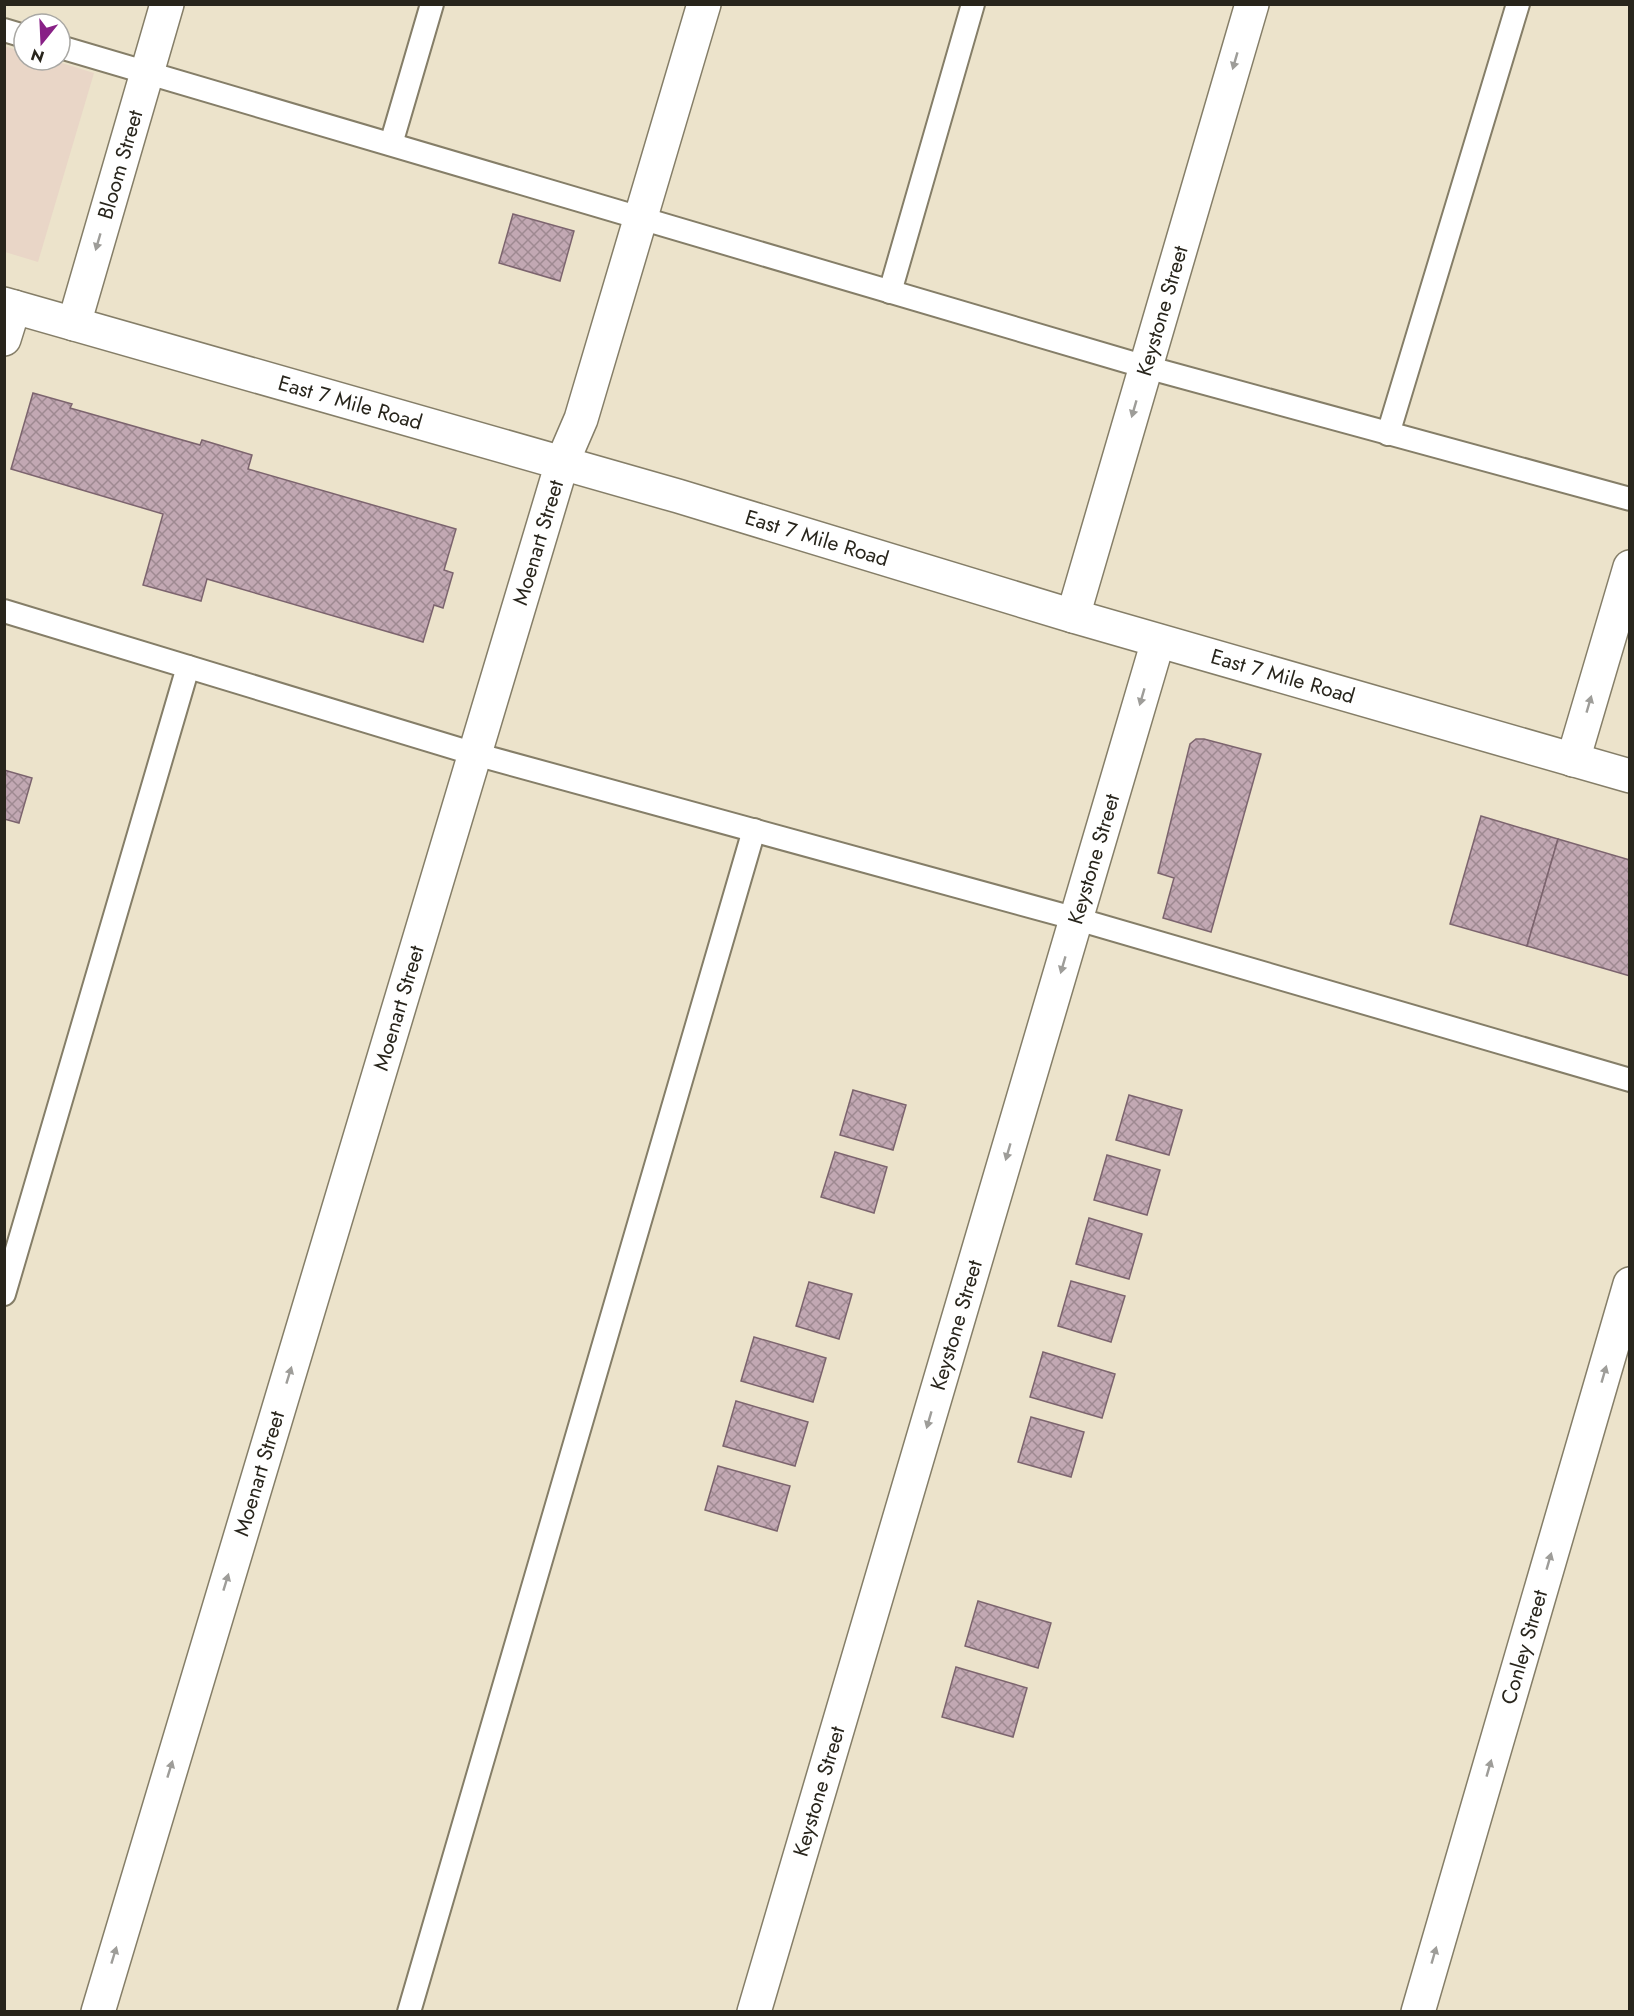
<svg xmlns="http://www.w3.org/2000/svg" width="1634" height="2016" font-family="Jost,sans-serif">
<defs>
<pattern id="building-cross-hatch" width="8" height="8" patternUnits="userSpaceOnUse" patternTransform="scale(1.5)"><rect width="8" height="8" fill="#c2a8b3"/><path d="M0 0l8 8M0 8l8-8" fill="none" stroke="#9e8991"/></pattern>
</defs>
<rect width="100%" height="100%" fill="#ece3cb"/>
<polygon fill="#e9d6c7" points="4,46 24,52 24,60 52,60 94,73 38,262 5,252"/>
<g fill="url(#building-cross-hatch)" stroke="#7c646e" stroke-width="1.5">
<polygon points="513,214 574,231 560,281 499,263"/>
<polygon points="33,393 72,404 70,408 200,445 202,440 252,455 248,469 456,529 444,570 453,573 443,608 434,605 423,642 207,579 201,601 143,585 163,514 11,469"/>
<polygon points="1196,739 1204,739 1261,754 1211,932 1163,918 1174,878 1158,873 1190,744"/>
<polygon points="4,770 32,778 19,823 4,819"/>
<polygon points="1481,816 1558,839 1527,946 1450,924"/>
<polygon points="1558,839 1630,860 1630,976 1527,946"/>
<polygon points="853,1090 906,1105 893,1150 840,1135"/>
<polygon points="1129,1095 1182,1110 1169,1155 1116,1140"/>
<polygon points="835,1152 887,1167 874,1213 821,1197"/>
<polygon points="1107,1155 1160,1170 1147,1215 1094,1200"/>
<polygon points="1089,1218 1142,1234 1129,1279 1076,1264"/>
<polygon points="1071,1281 1125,1296 1111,1342 1058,1326"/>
<polygon points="809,1282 852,1294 839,1339 796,1326"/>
<polygon points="754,1337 826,1358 813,1402 741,1381"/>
<polygon points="1043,1352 1115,1374 1102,1418 1030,1397"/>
<polygon points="736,1401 808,1422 795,1466 723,1446"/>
<polygon points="1031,1417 1084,1432 1071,1477 1018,1462"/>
<polygon points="718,1466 790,1486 777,1531 705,1510"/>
<polygon points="978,1601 1051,1623 1038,1668 965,1646"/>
<polygon points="956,1667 1027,1688 1013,1737 942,1717"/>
</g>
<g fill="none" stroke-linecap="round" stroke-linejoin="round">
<g stroke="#857e68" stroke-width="26">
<g id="service">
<polyline points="4,30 24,36"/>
<polyline points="60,47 1146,367 1630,499"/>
<polyline points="391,144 432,4"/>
<polyline points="890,292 973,4"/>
<polyline points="1388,434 1518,4"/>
<polyline points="4,611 475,754 1077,919 1630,1080"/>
<polyline points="4,1294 188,667"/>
<polyline points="409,2012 754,830"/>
</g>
</g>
<g stroke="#857e68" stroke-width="36">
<g id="minor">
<path id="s1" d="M74,324L167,4"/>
<polyline points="4,339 14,307"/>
<path id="s2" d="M1073,616L1252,4"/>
<polyline points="1573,760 1630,567"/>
<path id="s3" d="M98,2012L562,463L581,419L704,4"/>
<path id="s4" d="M754,2012L1158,641"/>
<path id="s5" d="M1418,2012L1630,1284"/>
</g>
</g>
<g stroke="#857e68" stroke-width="36">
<g id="tertiary">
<path id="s6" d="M4,304L678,496L1073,616L1630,776"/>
</g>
</g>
<use href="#service" stroke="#fff" stroke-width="22"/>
<use href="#minor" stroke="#fff" stroke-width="33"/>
<use href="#tertiary" stroke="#fff" stroke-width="33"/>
</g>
<defs><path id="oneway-solid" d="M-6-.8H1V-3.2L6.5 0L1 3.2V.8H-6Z" transform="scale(1.5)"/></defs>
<g fill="#9e9d99">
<use href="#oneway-solid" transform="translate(1235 61) rotate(106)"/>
<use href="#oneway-solid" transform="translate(98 242) rotate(106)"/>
<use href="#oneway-solid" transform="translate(1134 409) rotate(106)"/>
<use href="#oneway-solid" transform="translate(1142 697) rotate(106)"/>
<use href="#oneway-solid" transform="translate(1589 704) rotate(-74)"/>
<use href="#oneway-solid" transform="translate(1063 965) rotate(106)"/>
<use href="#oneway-solid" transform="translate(1008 1152) rotate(106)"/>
<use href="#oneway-solid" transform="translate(1604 1374) rotate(-74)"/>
<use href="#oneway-solid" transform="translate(289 1375) rotate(-73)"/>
<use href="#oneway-solid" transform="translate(929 1420) rotate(106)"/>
<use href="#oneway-solid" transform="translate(1549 1561) rotate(-74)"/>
<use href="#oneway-solid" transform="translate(226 1582) rotate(-73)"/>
<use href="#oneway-solid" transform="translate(1489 1768) rotate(-74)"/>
<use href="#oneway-solid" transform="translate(170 1769) rotate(-73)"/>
<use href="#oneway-solid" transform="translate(114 1955) rotate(-73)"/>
<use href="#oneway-solid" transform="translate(1434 1955) rotate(-74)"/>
</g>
<g text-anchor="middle" stroke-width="6" stroke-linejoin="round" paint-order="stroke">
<g font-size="21" fill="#28251c" stroke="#fff">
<text dy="7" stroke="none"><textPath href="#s1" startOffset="166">Bloom Street</textPath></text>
<text dy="7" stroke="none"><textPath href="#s2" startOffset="318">Keystone Street</textPath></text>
<text dy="7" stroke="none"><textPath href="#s6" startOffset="360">East 7 Mile Road</textPath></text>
<text dy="7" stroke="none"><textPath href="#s6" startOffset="846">East 7 Mile Road</textPath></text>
<text dy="7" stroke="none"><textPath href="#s3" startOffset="1534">Moenart Street</textPath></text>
<text dy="7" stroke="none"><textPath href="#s6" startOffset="1332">East 7 Mile Road</textPath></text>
<text dy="7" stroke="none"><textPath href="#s4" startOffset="1202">Keystone Street</textPath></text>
<text dy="7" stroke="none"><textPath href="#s3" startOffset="1048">Moenart Street</textPath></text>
<text dy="7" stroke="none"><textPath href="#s4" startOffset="716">Keystone Street</textPath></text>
<text dy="7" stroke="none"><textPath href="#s3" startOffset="562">Moenart Street</textPath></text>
<text dy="7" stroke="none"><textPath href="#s5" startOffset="380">Conley Street</textPath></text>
<text dy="7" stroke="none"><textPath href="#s4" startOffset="230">Keystone Street</textPath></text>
</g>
</g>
<rect width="1634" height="2016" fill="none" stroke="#28251c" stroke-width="12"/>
<g transform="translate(42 42) rotate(198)"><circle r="28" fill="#ffffff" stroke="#a9a8a4" stroke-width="1.5"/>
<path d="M0-4.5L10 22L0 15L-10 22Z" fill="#882086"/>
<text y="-9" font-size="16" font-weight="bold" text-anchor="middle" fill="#28251c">N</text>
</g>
</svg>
